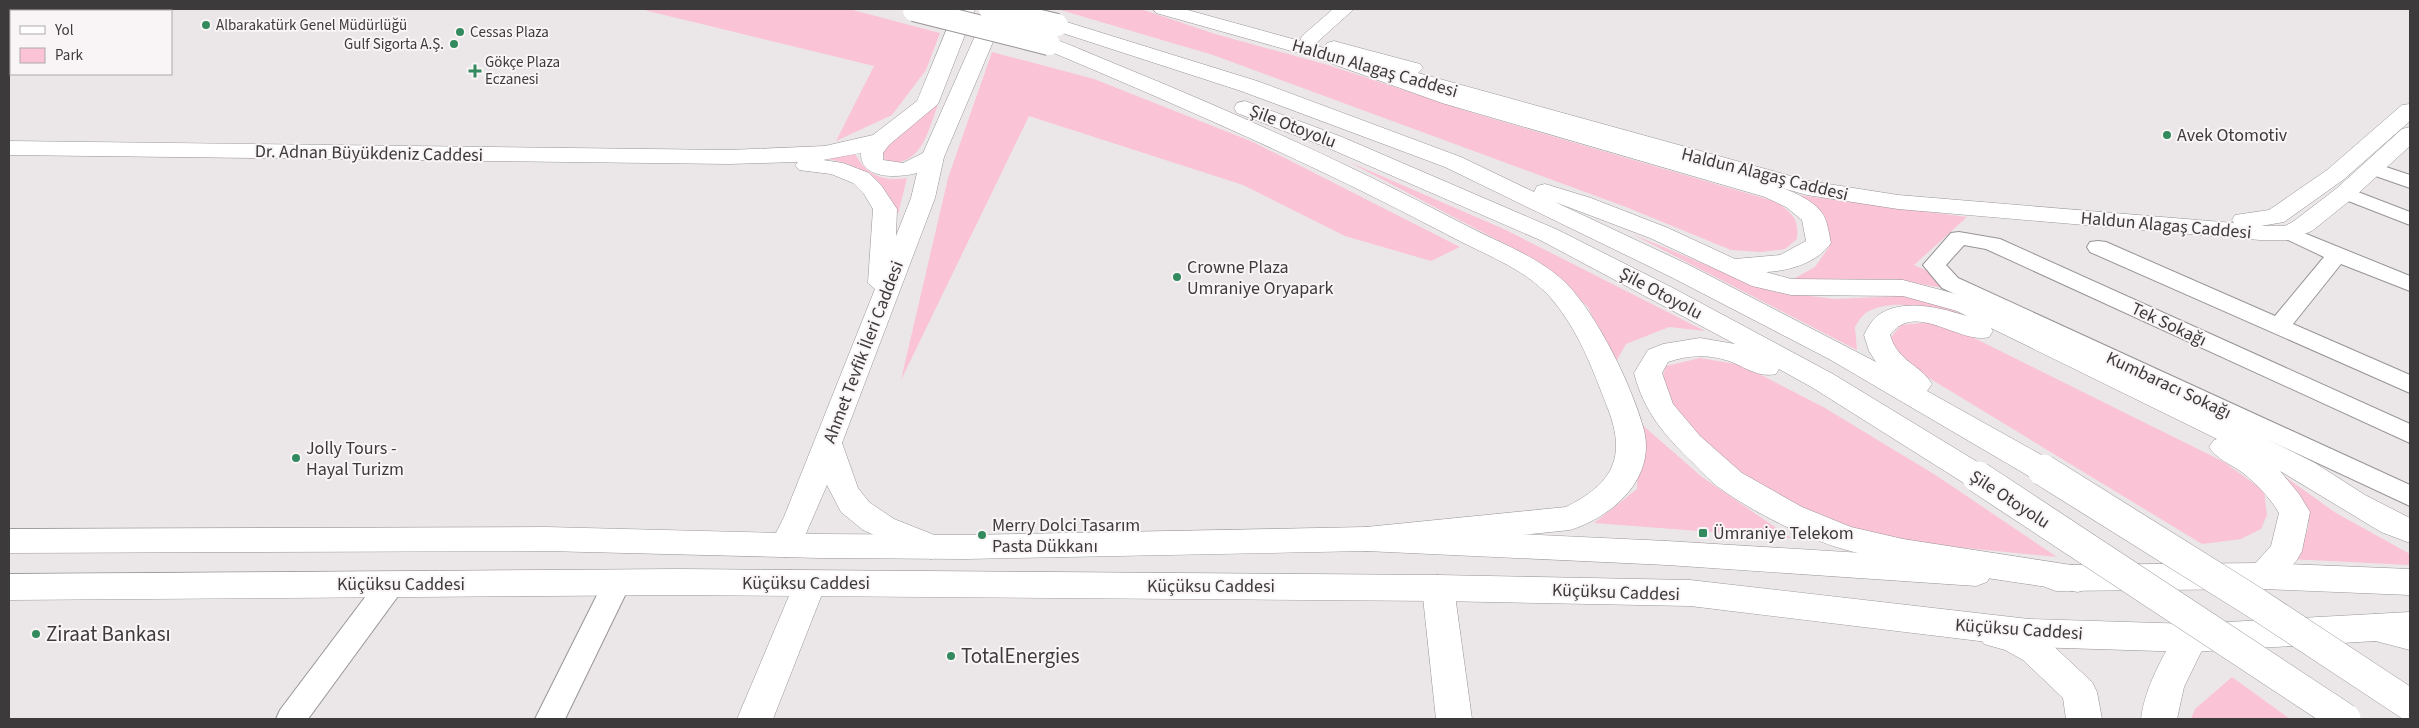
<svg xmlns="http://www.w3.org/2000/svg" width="2419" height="728" font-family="'Source Sans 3',sans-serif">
<rect width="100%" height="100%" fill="#ebe7e8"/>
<g fill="#fbc3d6">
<polygon points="640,9 849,9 940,33 926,70 892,115 836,141 874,66"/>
<path d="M1057,9H1141L1215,34L1328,65L1473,113L1777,202C1793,215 1799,218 1797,239L1785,249L1761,252L1731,250L1626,207L1213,55Z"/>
<polygon points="992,52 1094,79 1253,142 1460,247 1431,261 1345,236 1243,185 1029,116 901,380 948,178"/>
<path d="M939,102C928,130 923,166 886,163L883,153L889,140Z"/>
<path d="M855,154C866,175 883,182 907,178L898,214C881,177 860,164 821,158Z"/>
<polygon points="1347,161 1506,230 1705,331 1669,327 1626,344 1614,365 1588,307 1541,263"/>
<polygon points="1790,194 1967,217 1914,265 1985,296 1895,279 1788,282 1815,267 1829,247 1824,220"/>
<path d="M1632,234L1740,279L1776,292L1834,299L1902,296L1935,302L1973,319C1942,312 1897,295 1867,312C1862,315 1858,322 1855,327L1857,350Z"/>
<polygon points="1940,321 2224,462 2264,491 2267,515 2261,529 2241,539 2202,544 1924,375 1895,352 1891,337 1901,325"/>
<polygon points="1700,358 1742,365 1825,408 1937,476 2057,557 1873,539 1787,502 1724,465 1659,388 1666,366"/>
<polygon points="1639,422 1702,477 1791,538 1594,523 1637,489"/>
<path d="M2284,476L2336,513L2410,554V565L2289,559C2322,522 2309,511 2284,476Z"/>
<polygon points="2232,677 2290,719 2191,719 2195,709"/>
</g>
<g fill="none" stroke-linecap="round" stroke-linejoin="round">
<g stroke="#989495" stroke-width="2">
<g id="street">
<polygon points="2374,163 2410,175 2410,188 2367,173 2364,169 2367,165"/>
<polygon points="2345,187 2410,212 2410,225 2338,197 2335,193 2338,189"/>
<polygon points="2289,227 2410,276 2410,291 2341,264 2293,324 2410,375 2410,393 2090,252 2087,247 2090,242 2098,241 2106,242 2275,316 2324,257 2282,237 2278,233 2282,229"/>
<polygon points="1959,232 2000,239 2410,424 2410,443 1986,249 1964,245 1946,265 1958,278 2410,485 2410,506 1942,288 1923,265 1951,233"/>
<polygon points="617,572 627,575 631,583 565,719 535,719 607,575"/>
<polygon points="391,573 401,576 405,584 401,592 308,719 276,719 280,710 381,576"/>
</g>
</g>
<g stroke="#989495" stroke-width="1">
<g id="secondary">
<path d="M955,9H975L938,104L889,145L883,153V160L903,163L923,153L987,9H1007L944,157L935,198L842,443L858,488L869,502L894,519L942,538L947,547L942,556L931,559L920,556L863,530L841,512L827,485L797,554L786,557L775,554L770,545L784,517L875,289L868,283L873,209L864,194L853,183L831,174L799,170L795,165L798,162L729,164L9,155V141L729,150L825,146L873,135L917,101ZM861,153C860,180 898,178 917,173L911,198L896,236L897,209L881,185L869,173L843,163L823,160Z"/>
<polygon points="1153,9 1184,9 1300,41 1302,36 1333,9 1354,9 1314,45 1324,48 1327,43 1334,41 1341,43 1420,64 1423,68 1418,73 1809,181 1898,195 2234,223 2232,220 2235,215 2269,210 2327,170 2402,105 2410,104 2410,121 2343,180 2284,222 2261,226 2285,226 2294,221 2337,188 2402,129 2410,127 2410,146 2353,198 2312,231 2289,240 2260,240 1898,209 1807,195 1384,76 1381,72 1386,67 1361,61 1359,66 1352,68 1345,66 1156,13"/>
<polygon points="810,571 821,575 826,584 773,719 737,719 794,584 799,575"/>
<polygon points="1438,575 1450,579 1454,588 1472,719 1436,719 1422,588 1426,579"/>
<polygon points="1996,620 2025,628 2047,640 2092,682 2097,692 2102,719 2066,719 2063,698 2023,660 2005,650 1984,644 1979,634 1984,624"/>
</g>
</g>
<g stroke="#989495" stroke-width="1">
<g id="primary">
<polygon points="546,527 819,534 965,535 1366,527 1667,541 1976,560 1987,564 1992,573 1987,582 1976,586 1667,565 1366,551 965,559 819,558 546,551 9,553 9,529"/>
<polygon points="2263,563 2410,569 2410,595 2263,589 2056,591 2045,587 2040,578 2045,569 2056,565"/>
<polygon points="679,569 1438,575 1690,580 2029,619 2191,624 2410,612 2410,639 2191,652 2029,647 1690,606 1438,601 679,595 9,600 9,574"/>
</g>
</g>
<g stroke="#989495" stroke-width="1">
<g id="highway">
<path d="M1057,19L1257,81L1461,157L1534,192L1537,186L1545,184L1591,198L1668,228L1735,259L1780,255L1806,241L1802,220L1786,207L1765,197L1442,103L1316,58L1313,54L1316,50L1323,48L1330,50L1458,93L1781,187C1795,193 1817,202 1824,216C1828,224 1829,234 1831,243C1817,263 1789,271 1766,272L1791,279L1903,280L1975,299L2255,433L2315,463L2365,495L2410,518V543L2381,532L2280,471L2299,494L2310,512L2302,551L2297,560L2274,585L2263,589L2252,585L2247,576L2252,567L2271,546L2279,513C2270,498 2257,484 2243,473C2231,464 2216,459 2209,447L2214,440L2217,439L1991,328L1993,331L1989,337C1960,345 1915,300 1890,335C1898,362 1920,364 1932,384L1927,391L2054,462L2058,470L2054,478L2043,481L2032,478L1829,359L1671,277L1445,167L1241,91L1050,29L1047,25L1050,21ZM1555,202L1650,238L1752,286L1791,295L1903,296L1957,311L1967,316C1940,308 1903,297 1877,316C1871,321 1867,329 1864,335L1869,351L1876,362L1689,265Z"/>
<path d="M1049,38C1065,42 1079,49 1094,55C1121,66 1149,78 1176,89C1275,131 1372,176 1467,226C1500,243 1539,257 1566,283C1598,316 1632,386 1644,430C1656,479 1612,517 1570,530L1366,551L1355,548L1350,539L1355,530L1366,527L1566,507C1612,484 1627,458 1608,409C1593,370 1578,328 1549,296C1524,268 1481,253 1448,235C1316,165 1180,106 1042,48L1039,44L1042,40Z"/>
<path d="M1245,101L1342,137L1558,230L1673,288L1833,374L1989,469L1993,477L1989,485L1978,488L1967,485L1813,388L1779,369L1776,374C1758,378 1745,367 1729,361C1708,354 1688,355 1668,362L1662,373L1673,404L1700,436L1742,473L1802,507L1851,527L1903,539L2078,566L2089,570L2094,579L2089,588L2078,592C2002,579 1917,571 1843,549C1805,538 1753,512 1721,489C1711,482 1702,472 1693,463C1665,436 1644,412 1634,373L1648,350L1663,344L1700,338L1735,344L1540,240L1326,147L1237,113L1234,108L1237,103Z"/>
<polygon points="2376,614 2410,622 2410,650 2364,638 2359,628 2364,618"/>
<path d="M2191,624L2203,628L2208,638L2184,687L2177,719H2141C2145,686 2163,657 2179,628Z"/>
</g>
</g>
<use href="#street" fill="#fff" fill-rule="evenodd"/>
<use href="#secondary" fill="#fff" fill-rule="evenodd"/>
<use href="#primary" fill="#fff" fill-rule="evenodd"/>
<use href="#highway" fill="#fff" fill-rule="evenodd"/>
<g stroke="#989495" stroke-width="24" stroke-linecap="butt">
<g id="highway-bridge-far1">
<polyline points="990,9 1057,25"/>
<polyline points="914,10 1049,44"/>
</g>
</g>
<g stroke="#989495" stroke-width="32" stroke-linecap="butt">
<g id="highway-bridge">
<polyline points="2043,470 2254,602 2410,705"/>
<polyline points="1978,477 2345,719"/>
</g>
</g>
<use href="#highway-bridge-far1" stroke="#fff" stroke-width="22"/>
<use href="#highway-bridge" stroke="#fff" stroke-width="31"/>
</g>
<g fill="#338a5e" stroke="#f9f4f5" stroke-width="2">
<circle cx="206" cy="25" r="5"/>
<circle cx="460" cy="32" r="5"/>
<circle cx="454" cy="44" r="5"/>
<path d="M472.5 63.5h5v5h5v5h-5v5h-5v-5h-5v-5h5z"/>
<circle cx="2167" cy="135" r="5"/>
<circle cx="1177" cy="277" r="5"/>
<circle cx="296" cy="458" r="5"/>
<rect x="1698" y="528" width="10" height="10" rx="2.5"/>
<circle cx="982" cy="535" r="5"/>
<circle cx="36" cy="634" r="5"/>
<circle cx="951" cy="656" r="5"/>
</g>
<g text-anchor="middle" stroke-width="4" stroke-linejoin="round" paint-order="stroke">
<g font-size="15" fill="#3c3a3b" stroke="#f9f4f5" text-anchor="start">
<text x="216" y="30">Albarakatürk Genel Müdürlüğü</text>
<text x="470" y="37">Cessas Plaza</text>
<text x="444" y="49" text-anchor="end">Gulf Sigorta A.Ş.</text>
<text x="485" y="67">Gökçe Plaza<tspan x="485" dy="17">Eczanesi</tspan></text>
</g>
<g font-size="18" fill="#3c3a3b" stroke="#f9f4f5">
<text transform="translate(1375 68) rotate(16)" y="6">Haldun Alagaş Caddesi</text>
<text transform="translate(1293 126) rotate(21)" y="6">Şile Otoyolu</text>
<text transform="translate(369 153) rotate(1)" y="6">Dr. Adnan Büyükdeniz Caddesi</text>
<text transform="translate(1765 174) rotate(14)" y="6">Haldun Alagaş Caddesi</text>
<text transform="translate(2166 225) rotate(5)" y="6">Haldun Alagaş Caddesi</text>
<text transform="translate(1661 293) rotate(28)" y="6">Şile Otoyolu</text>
<text transform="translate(2169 324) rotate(25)" y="6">Tek Sokağı</text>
<text transform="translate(863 352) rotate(-69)" y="6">Ahmet Tevfik İleri Caddesi</text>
<text transform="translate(2169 385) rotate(25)" y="6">Kumbaracı Sokağı</text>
<text transform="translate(2010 499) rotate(33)" y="6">Şile Otoyolu</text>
<text x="806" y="589">Küçüksu Caddesi</text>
<text x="401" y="590">Küçüksu Caddesi</text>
<text x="1211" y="592">Küçüksu Caddesi</text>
<text transform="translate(1616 592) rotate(2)" y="6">Küçüksu Caddesi</text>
<text transform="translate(2019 629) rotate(4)" y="6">Küçüksu Caddesi</text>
</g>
<g font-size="18" fill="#3c3a3b" stroke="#f9f4f5" text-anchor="start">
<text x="2177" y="141">Avek Otomotiv</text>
<text x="1187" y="273">Crowne Plaza<tspan x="1187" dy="21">Umraniye Oryapark</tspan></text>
<text x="306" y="454">Jolly Tours -<tspan x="306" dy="21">Hayal Turizm</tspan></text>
<text x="992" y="531">Merry Dolci Tasarım<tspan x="992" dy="21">Pasta Dükkanı</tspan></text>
<text x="1713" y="539">Ümraniye Telekom</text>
</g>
<g font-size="21" fill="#3c3a3b" stroke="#f9f4f5" text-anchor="start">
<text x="46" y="641">Ziraat Bankası</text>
<text x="961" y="663">TotalEnergies</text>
</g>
</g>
<rect width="2419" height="728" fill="none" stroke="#3c3a3b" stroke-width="20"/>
<rect x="10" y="10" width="162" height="65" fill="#f9f4f5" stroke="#adaaab"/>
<rect x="20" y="26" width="25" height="8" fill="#ffffff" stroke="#adaaab"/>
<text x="55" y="35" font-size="15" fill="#3c3a3b">Yol</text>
<rect x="20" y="48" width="25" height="15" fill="#fbc3d6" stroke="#adaaab"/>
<text x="55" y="60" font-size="15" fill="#3c3a3b">Park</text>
</svg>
